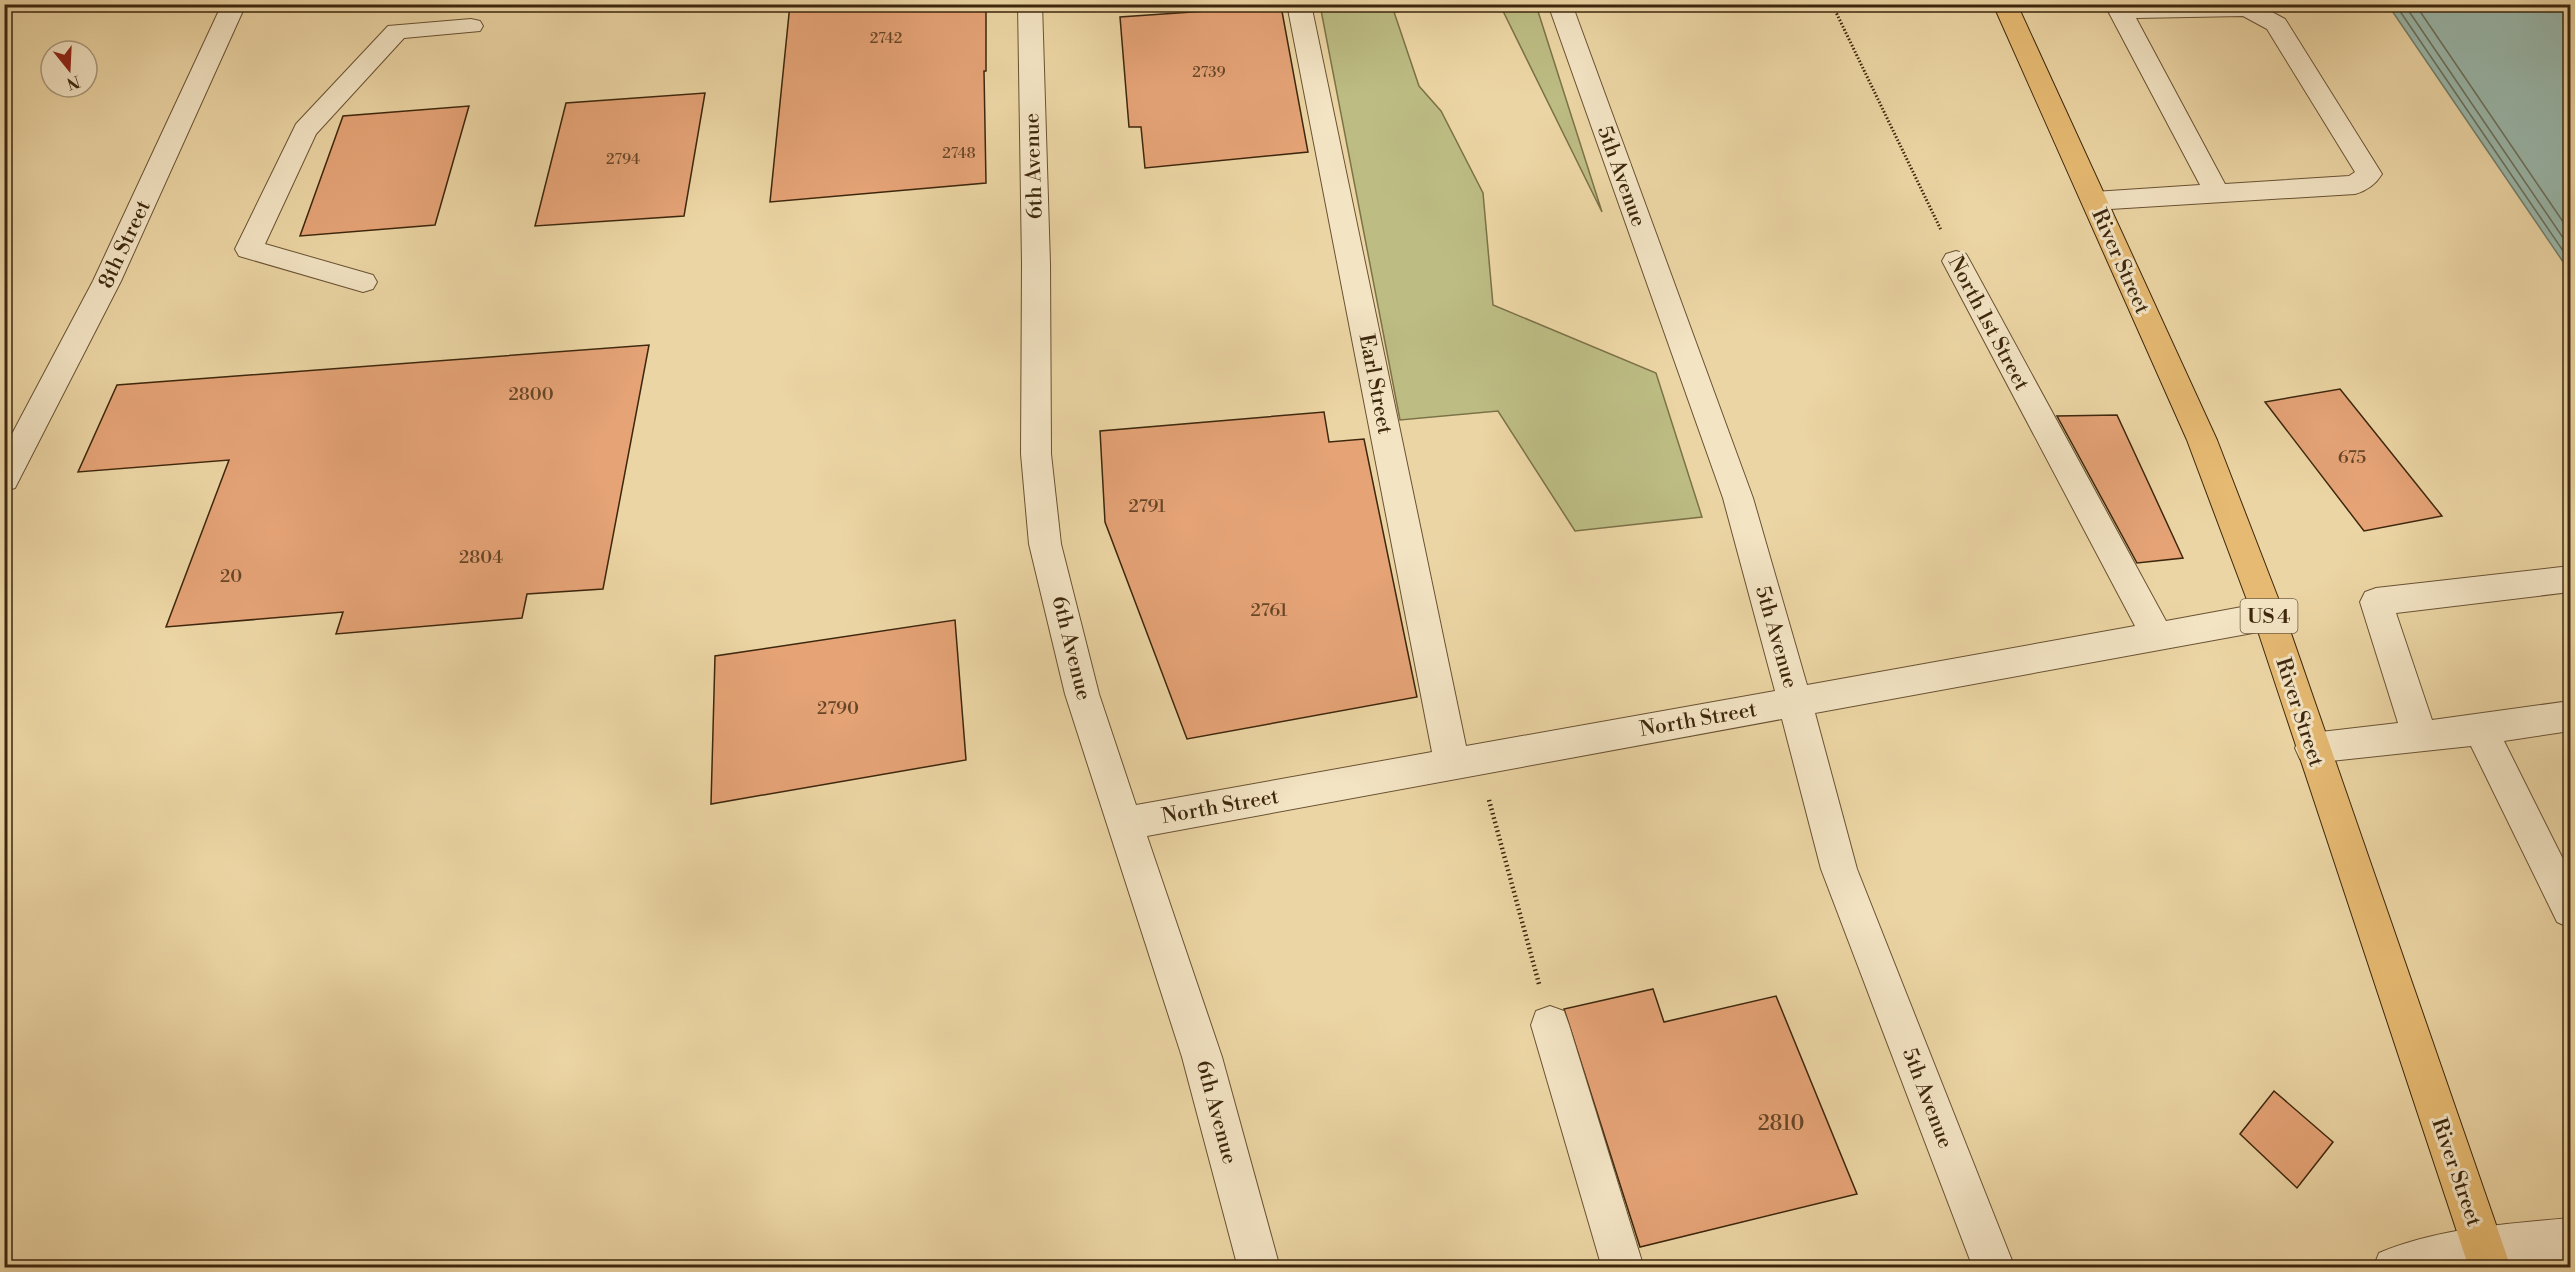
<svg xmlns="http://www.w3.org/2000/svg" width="2575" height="1272" font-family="'Libre Bodoni',serif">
<rect width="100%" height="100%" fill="#ecd5a4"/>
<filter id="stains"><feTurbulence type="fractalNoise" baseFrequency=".00333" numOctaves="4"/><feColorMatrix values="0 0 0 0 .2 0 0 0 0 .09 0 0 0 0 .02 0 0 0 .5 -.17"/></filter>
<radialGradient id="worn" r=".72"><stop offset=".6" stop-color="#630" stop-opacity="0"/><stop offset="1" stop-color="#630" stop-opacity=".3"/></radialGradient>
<g fill="#bcbc83" stroke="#7c7248" stroke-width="1.5">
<polygon points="1320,5 1475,5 1394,12 1419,86 1441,111 1483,193 1493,305 1656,373 1702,517 1575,531 1498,411 1400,420"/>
<polygon points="1500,5 1536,5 1602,212"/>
</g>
<polygon fill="#99b8ac" stroke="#747e6c" stroke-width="1.5" points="2388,5 2570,5 2570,272"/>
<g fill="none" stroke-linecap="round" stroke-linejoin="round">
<g stroke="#6b705c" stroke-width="1.5">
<polyline points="2395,4 2570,261"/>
<polyline points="2404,4 2570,248"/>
<polyline points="2415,4 2570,232"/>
</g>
</g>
<g fill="#e5a376" stroke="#3d270d" stroke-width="1.5">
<polygon points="790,4 986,4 986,71 984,71 986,183 770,202"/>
<polygon points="1281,6 1308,152 1145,168 1141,127 1129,127 1120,17"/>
<polygon points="705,93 684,216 535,226 566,103"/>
<polygon points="469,106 435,225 300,236 343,116"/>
<polygon points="649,345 603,589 527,594 522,618 336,634 343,612 166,627 229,460 78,472 117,385"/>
<polygon points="2340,389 2442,516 2364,531 2265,402"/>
<polygon points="1324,412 1329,442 1364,439 1417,697 1187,739 1105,522 1100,431"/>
<polygon points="2117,415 2148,482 2183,558 2137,563 2057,416"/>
<polygon points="955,620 966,760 711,804 715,656"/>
<polygon points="1653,989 1664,1022 1776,996 1857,1194 1640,1247 1564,1009"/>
<polygon points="2274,1091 2333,1142 2297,1188 2240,1134"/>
</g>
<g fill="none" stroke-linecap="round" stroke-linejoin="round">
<g stroke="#695233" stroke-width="2">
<g id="minor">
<polygon points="222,4 246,4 121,281 15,488 4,491 4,449 93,281"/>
<polygon points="1018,4 1042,4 1050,264 1051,454 1061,544 1099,694 1136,805 1432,752 1287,4 1311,4 1466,746 1775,691 1723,498 1548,4 1572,4 1753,498 1807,685 2135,626 1942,261 1946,254 1956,251 1966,254 1970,261 2166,621 2269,602 2281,606 2285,616 2281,626 2269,630 1815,713 1857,869 2015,1268 1973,1268 1821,869 1782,719 1147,836 1222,1057 1280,1268 1238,1268 1182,1057 1065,694 1029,544 1021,454 1022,264"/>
<path d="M2117,4H2257L2285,19L2382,174C2376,184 2366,191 2355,194L2094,210L2085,207L2081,201L2085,195L2094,192L2200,185L2108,11L2112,6ZM2243,16L2267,29L2355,172L2349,176L2225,184L2136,18Z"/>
<polygon points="471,19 480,21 483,26 480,31 404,38 316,134 265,244 373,275 377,282 373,289 363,292 239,256 235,249 296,124 388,26"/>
<polygon points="2570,566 2570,592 2396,613 2432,720 2570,701 2570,731 2504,741 2570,873 2570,928 2557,922 2471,746 2312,763 2300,759 2295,748 2300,737 2312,733 2398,723 2360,602 2365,592 2376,588"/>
<polygon points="1550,1006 1564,1011 1569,1025 1644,1268 1602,1268 1531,1025 1536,1011"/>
<path d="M2570,1218V1260L2487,1268H2373L2379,1253C2439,1228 2506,1224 2570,1218Z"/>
</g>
</g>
<g stroke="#3d270d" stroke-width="2">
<polygon id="major" points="1993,4 2017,4 2217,440 2285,616 2511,1268 2469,1268 2253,616 2187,440"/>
</g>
<polyline stroke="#3d270d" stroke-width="3" stroke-dasharray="1.5 2" stroke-linecap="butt" points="1832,4 1941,230"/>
<polyline stroke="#3d270d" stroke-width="4.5" stroke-dasharray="1.5 3" stroke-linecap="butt" points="1489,800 1539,984"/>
<use href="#minor" fill="#f3e4c4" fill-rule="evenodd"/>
<use href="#major" fill="#e6ba72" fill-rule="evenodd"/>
</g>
<g text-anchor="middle" stroke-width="6" stroke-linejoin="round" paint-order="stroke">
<g font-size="15" fill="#674627">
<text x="886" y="43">2742</text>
<text x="1209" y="77">2739</text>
<text x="959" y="158">2748</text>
<text x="623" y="164">2794</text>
</g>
<g font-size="18" fill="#674627">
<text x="531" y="400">2800</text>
<text x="2352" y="463">675</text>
<text x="1147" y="512">2791</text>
<text x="481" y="563">2804</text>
<text x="231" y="582">20</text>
<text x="1269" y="616">2761</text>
<text x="838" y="714">2790</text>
</g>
<rect fill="#f3e4c4" stroke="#746044" stroke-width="1.5" x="2240.5" y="599" width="57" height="34" rx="4.5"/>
<g font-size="20" font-weight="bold" fill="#3d270d">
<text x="2269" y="623">US 4</text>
</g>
<g font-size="21" fill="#3d270d" stroke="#f3e4c4">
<text transform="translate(1033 166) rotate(-92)" y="7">6th Avenue</text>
<text transform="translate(1622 176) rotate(70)" y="7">5th Avenue</text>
<text transform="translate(124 244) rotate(-65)" y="7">8th Street</text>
<text transform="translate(2121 261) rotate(66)" y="7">River Street</text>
<text transform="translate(1989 323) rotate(62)" y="7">North 1st Street</text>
<text transform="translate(1376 384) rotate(79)" y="7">Earl Street</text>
<text transform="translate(1777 637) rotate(74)" y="7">5th Avenue</text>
<text transform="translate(1072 648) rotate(76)" y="7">6th Avenue</text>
<text transform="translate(2300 712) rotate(72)" y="7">River Street</text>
<text transform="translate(1698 719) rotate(-10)" y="7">North Street</text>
<text transform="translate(1220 806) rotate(-10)" y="7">North Street</text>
<text transform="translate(1928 1098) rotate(69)" y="7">5th Avenue</text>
<text transform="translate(1217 1112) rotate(75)" y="7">6th Avenue</text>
<text transform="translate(2457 1172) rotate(71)" y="7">River Street</text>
</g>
<g font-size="21" fill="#674627">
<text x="1781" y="1130">2810</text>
</g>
</g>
<rect width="2575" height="1272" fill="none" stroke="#ecd5a4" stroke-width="24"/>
<rect x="6" y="6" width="2563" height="1260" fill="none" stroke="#3d270d" stroke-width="3"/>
<rect x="12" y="12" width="2551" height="1248" fill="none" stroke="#3d270d" stroke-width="1.5"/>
<g transform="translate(69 69) rotate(162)"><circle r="28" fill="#f3e4c4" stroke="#aa987b" stroke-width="1.5"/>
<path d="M0-4.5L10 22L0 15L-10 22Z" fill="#8f2418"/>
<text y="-9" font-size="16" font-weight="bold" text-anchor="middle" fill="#3d270d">N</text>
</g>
<rect width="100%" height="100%" filter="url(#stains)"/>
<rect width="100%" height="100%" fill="url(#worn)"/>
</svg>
